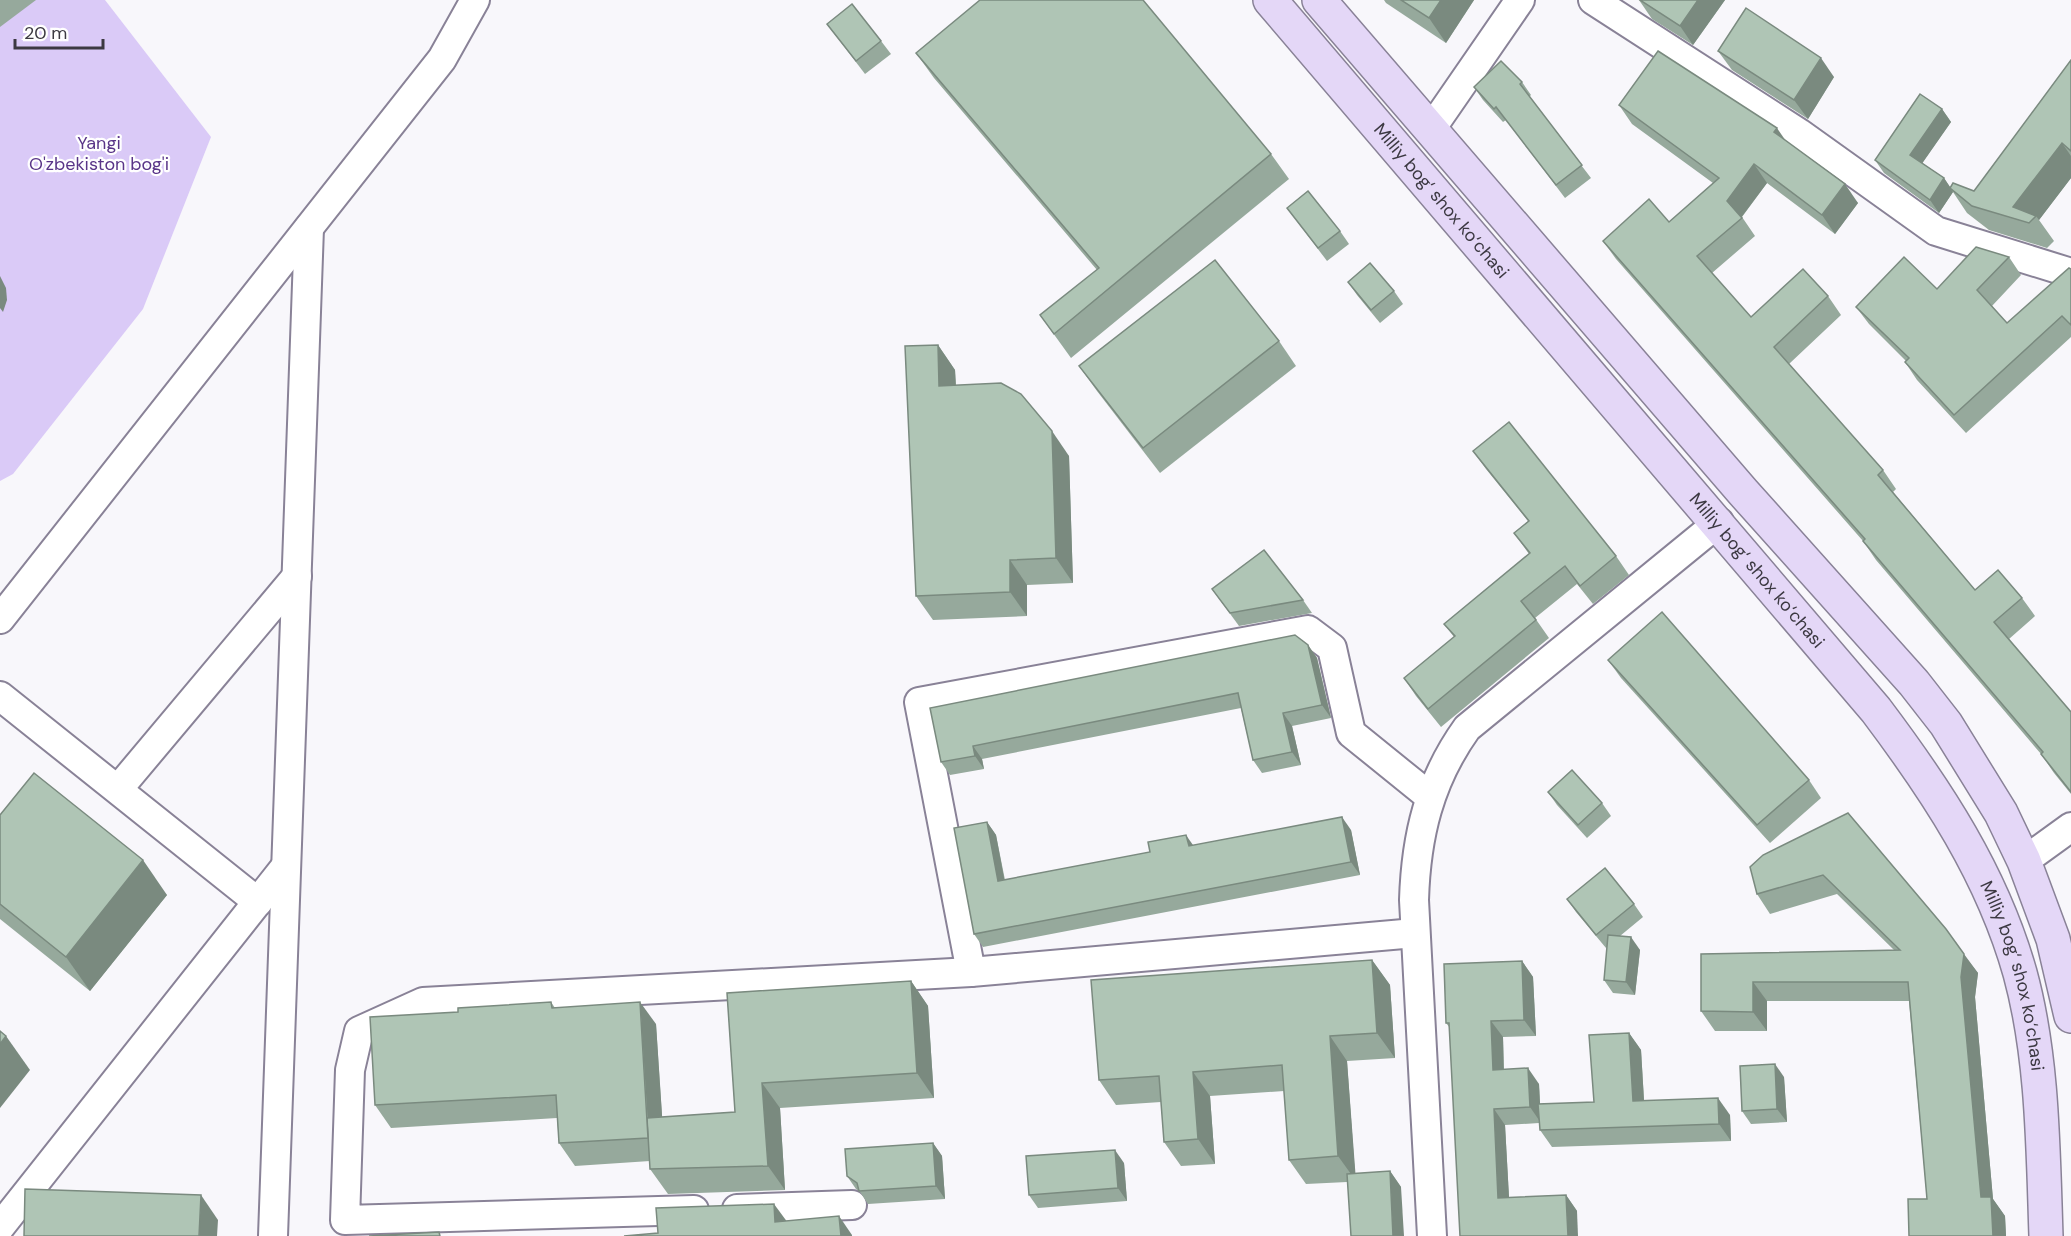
<svg xmlns="http://www.w3.org/2000/svg" width="2071" height="1236" font-family="'DM Sans',sans-serif">
<rect width="100%" height="100%" fill="#f8f7fb"/>
<polygon fill="#dacaf7" points="0,0 105,0 211,137 143,309 13,474 0,481"/>
<g fill="none" stroke-linecap="round" stroke-linejoin="round">
<g stroke="#898297" stroke-width="32">
<g id="minor">
<polyline points="1593,0 1799,133 1936,231 2071,273"/>
<polyline points="1431,129 1520,0"/>
<polyline points="0,619 442,59 475,0"/>
<polyline points="0,696 258,902"/>
<polyline points="119,788 297,576"/>
<polyline points="2024,861 2071,827"/>
<polyline points="971,972 919,702 1308,630 1332,648 1351,733 1429,796"/>
<polyline points="737,1209 852,1205"/>
<polyline points="694,1210 345,1220 350,1070 359,1031 423,1002 971,972 1415,933"/>
<polyline points="0,1227 286,866"/>
<polyline points="273,1236 309,228"/>
<path d="M1432,1236L1414,900C1416,836 1429,781 1467,728L1719,522"/>
</g>
</g>
<g stroke="#898297" stroke-width="36">
<g id="secondary">
<path id="s1" d="M1270,0L1876,710C1937,791 1992,874 2020,973C2043,1057 2043,1149 2046,1236"/>
<polyline points="1319,0 1743,492 1914,683 1946,724 2001,813 2024,861 2053,939 2071,1016"/>
</g>
</g>
<use href="#minor" stroke="#fff" stroke-width="28"/>
<use href="#secondary" stroke="#e4d7f7" stroke-width="33"/>
</g>
<g fill="#96a99c">
<polygon points="0,0 36,0 0,27"/>
<polygon points="1384,0 1474,0 1446,43 1386,3"/>
<polygon points="1639,0 1725,0 1693,45 1652,19"/>
<polygon points="827,24 881,41 891,54 865,74"/>
<polygon points="1718,51 1834,77 1808,119 1732,70"/>
<polygon points="916,53 1271,154 1289,179 1071,358 1040,315 1097,270 934,78"/>
<polygon points="2071,60 2071,178 2039,220 2054,241 2047,248 1989,230 1967,213 1953,192 1939,213 1884,173 1875,160 1942,109 1951,122 1922,163 1944,178 1950,187 1974,191"/>
<polygon points="1522,82 1531,95 1529,97 1591,178 1565,198 1506,120 1503,122 1483,100 1474,87"/>
<polygon points="1619,105 1785,140 1858,203 1835,234 1767,183 1742,217 1755,236 1712,273 1751,317 1828,296 1841,315 1789,364 1883,470 1896,489 1893,492 1975,590 2022,598 2035,616 2009,639 2071,712 2071,794 2054,773 2041,754 1876,560 1863,541 1616,259 1603,241 1669,222 1713,183 1632,124"/>
<polygon points="1287,208 1340,231 1349,244 1327,261"/>
<polygon points="2009,257 2021,275 1992,306 2007,323 2071,269 2071,337 1966,433 1917,380 1905,362 1906,361 1869,324 1856,307 1937,289"/>
<polygon points="1348,282 1394,291 1403,304 1380,323 1357,295"/>
<polygon points="1279,341 1296,366 1160,473 1097,391 1079,366"/>
<polygon points="938,345 955,370 956,385 1069,456 1073,583 1027,585 1027,616 933,620 916,596"/>
<polygon points="1473,451 1616,556 1629,575 1593,604 1577,584 1535,618 1549,638 1441,727 1416,696 1404,678 1454,637 1444,624 1529,554 1514,533 1528,521 1486,469"/>
<polygon points="1212,589 1303,600 1312,613 1239,626"/>
<polygon points="1308,645 1317,658 1331,718 1292,726 1301,765 1262,773 1253,760 1241,708 982,759 984,769 950,775 941,762 930,708"/>
<polygon points="1608,660 1809,780 1821,798 1770,843 1621,678"/>
<polygon points="1548,792 1602,803 1611,816 1587,838 1557,805"/>
<polygon points="1848,813 1978,973 1975,997 1993,1199 2005,1216 2006,1236 1909,1236 1927,1199 1909,1001 1767,1001 1767,1031 1715,1031 1701,1011 1701,954 1894,950 1837,894 1770,914 1757,894"/>
<polygon points="0,815 167,895 90,991 0,919"/>
<polygon points="987,822 996,835 1005,880 1194,846 1351,830 1360,875 983,947 974,934"/>
<polygon points="1567,899 1634,904 1643,917 1620,936 1640,950 1635,995 1613,993 1604,980 1607,947 1606,948 1576,912"/>
<polygon points="1372,960 1390,985 1395,1058 1347,1061 1355,1174 1390,1171 1401,1187 1347,1182 1306,1184 1289,1160 1284,1091 1210,1096 1215,1164 1181,1166 1164,1142 1161,1102 1116,1105 1099,1080"/>
<polygon points="1522,961 1533,977 1536,1036 1503,1037 1504,1069 1539,1084 1540,1104 1594,1102 1629,1033 1641,1050 1644,1100 1730,1115 1731,1141 1552,1147 1540,1130 1539,1123 1505,1125 1509,1198 1566,1195 1577,1211 1460,1236 1450,1028 1446,1023"/>
<polygon points="911,981 928,1006 934,1098 780,1108 785,1190 668,1194 650,1169 650,1161 575,1166 559,1143 557,1118 391,1128 375,1105 458,1012 551,1002 555,1008 656,1024 662,1117 735,1112 727,993"/>
<polygon points="1784,1077 1787,1122 1751,1124 1742,1111"/>
<polygon points="933,1143 942,1156 945,1199 868,1204 860,1192 856,1189 847,1176"/>
<polygon points="1124,1163 1127,1201 1038,1208 1029,1195"/>
</g>
<g fill="#7a8a7f">
<polygon points="1441,0 1474,0 1446,43 1429,18"/>
<polygon points="1698,0 1725,0 1693,45 1680,26"/>
<polygon points="1821,58 1834,77 1808,119 1794,100"/>
<polygon points="1942,109 1951,122 1919,168 1910,155"/>
<polygon points="1777,128 1790,147 1774,132"/>
<polygon points="2062,143 2071,156 2071,178 2039,220 2036,216 2013,207"/>
<polygon points="1754,164 1767,183 1740,219 1727,201"/>
<polygon points="1944,178 1952,190 1950,188 1953,192 1939,213 1930,200"/>
<polygon points="1845,184 1858,203 1835,234 1822,215"/>
<polygon points="0,276 6,288 7,300 3,312 0,308"/>
<polygon points="938,345 955,370 957,411 939,386"/>
<polygon points="1052,431 1069,456 1073,583 1056,558"/>
<polygon points="1010,560 1027,585 1027,616 1010,592"/>
<polygon points="1308,645 1317,658 1331,718 1322,705"/>
<polygon points="1283,713 1292,726 1301,765 1292,752"/>
<polygon points="973,746 982,759 984,769 975,756"/>
<polygon points="1342,817 1351,830 1360,875 1351,862"/>
<polygon points="987,822 996,835 1007,894 998,881"/>
<polygon points="1186,835 1195,848 1189,846"/>
<polygon points="143,860 167,895 90,991 66,957"/>
<polygon points="1631,937 1640,950 1635,995 1626,982"/>
<polygon points="1964,954 1978,973 1975,997 1993,1199 2005,1216 2006,1236 1993,1236 1981,1197 1961,977"/>
<polygon points="1372,960 1390,985 1395,1058 1377,1033"/>
<polygon points="1522,961 1533,977 1536,1036 1524,1020"/>
<polygon points="911,981 928,1006 934,1098 917,1073"/>
<polygon points="1753,982 1767,1001 1767,1031 1753,1012"/>
<polygon points="640,1002 656,1024 665,1160 649,1138"/>
<polygon points="1491,1021 1503,1037 1504,1086 1493,1070"/>
<polygon points="1629,1033 1641,1050 1645,1118 1633,1101"/>
<polygon points="6,1036 30,1070 0,1108 0,1044"/>
<polygon points="1330,1036 1347,1061 1356,1181 1338,1156"/>
<polygon points="1775,1064 1784,1077 1787,1122 1777,1109"/>
<polygon points="1528,1068 1539,1084 1541,1123 1530,1107"/>
<polygon points="1193,1072 1210,1096 1215,1164 1198,1139"/>
<polygon points="762,1083 780,1108 785,1190 768,1166"/>
<polygon points="1718,1098 1730,1115 1731,1141 1719,1124"/>
<polygon points="1494,1109 1505,1125 1510,1215 1498,1198"/>
<polygon points="933,1143 942,1156 945,1199 936,1186"/>
<polygon points="1115,1150 1124,1163 1127,1201 1118,1188"/>
<polygon points="1390,1171 1401,1187 1404,1236 1393,1236"/>
<polygon points="201,1195 218,1220 217,1236 199,1236"/>
<polygon points="1566,1195 1577,1211 1578,1236 1568,1236"/>
<polygon points="774,1204 788,1223 775,1222"/>
<polygon points="839,1216 852,1235 852,1236 841,1236"/>
</g>
<g fill="#afc5b5" stroke="#7a8a7f" stroke-width="1.5">
<polygon points="980,0 1143,0 1271,154 1054,334 1040,315 1099,268 916,53"/>
<polygon points="1401,0 1441,0 1429,18"/>
<polygon points="1640,0 1698,0 1680,26"/>
<polygon points="852,4 881,41 856,61 827,24"/>
<polygon points="1746,8 1821,58 1794,100 1718,51"/>
<polygon points="1658,51 1777,128 1774,132 1845,184 1822,215 1754,164 1727,201 1742,218 1697,256 1751,317 1803,269 1828,296 1774,347 1883,470 1878,475 1975,590 1998,570 2022,598 1994,622 2071,712 2071,792 2041,754 2043,752 1863,541 1865,539 1603,241 1649,199 1669,222 1719,178 1619,105"/>
<polygon points="2071,60 2071,151 2062,143 2013,207 2036,216 2029,223 1972,206 1950,188 1953,183 1974,191"/>
<polygon points="1501,61 1522,82 1520,84 1582,165 1556,185 1496,107 1494,109 1474,87"/>
<polygon points="1920,94 1942,109 1910,155 1944,178 1930,200 1875,160"/>
<polygon points="1308,191 1340,231 1318,248 1287,208"/>
<polygon points="1976,247 2009,257 1977,290 2007,323 2069,268 2071,269 2071,325 2062,316 1954,415 1905,362 1909,358 1856,307 1904,257 1937,289"/>
<polygon points="1215,260 1279,341 1143,448 1079,366"/>
<polygon points="1370,263 1394,291 1371,310 1348,282"/>
<polygon points="938,345 939,386 1001,383 1021,394 1052,431 1056,558 1010,560 1010,592 916,596 905,346"/>
<polygon points="1509,422 1616,556 1580,586 1565,566 1521,601 1536,620 1428,709 1404,678 1455,636 1444,624 1530,553 1514,533 1529,521 1473,451"/>
<polygon points="1264,550 1303,600 1230,613 1212,589"/>
<polygon points="1662,612 1809,780 1757,825 1608,660"/>
<polygon points="1295,635 1308,645 1322,705 1283,713 1292,752 1253,760 1238,693 973,746 975,756 941,762 930,708"/>
<polygon points="1572,770 1602,803 1578,825 1548,792"/>
<polygon points="34,773 143,860 66,957 0,904 0,815"/>
<polygon points="1848,813 1946,929 1964,954 1961,977 1981,1197 1991,1197 1993,1236 1909,1236 1908,1199 1927,1199 1908,982 1753,982 1753,1012 1701,1011 1701,954 1900,950 1823,875 1757,894 1750,867 1763,855"/>
<polygon points="1342,817 1351,862 974,934 954,828 987,822 998,881 1150,852 1148,842 1186,835 1189,846"/>
<polygon points="1605,868 1634,904 1596,935 1567,899"/>
<polygon points="1608,935 1631,937 1626,982 1604,980"/>
<polygon points="1372,960 1377,1033 1330,1036 1338,1156 1289,1160 1282,1065 1193,1072 1198,1139 1164,1142 1159,1076 1099,1080 1091,980"/>
<polygon points="1522,961 1524,1020 1491,1021 1493,1070 1528,1068 1530,1107 1494,1109 1498,1198 1566,1195 1568,1236 1460,1236 1449,1023 1446,1023 1444,964"/>
<polygon points="911,981 917,1073 762,1083 768,1166 650,1169 647,1118 735,1112 727,993"/>
<polygon points="551,1002 552,1008 640,1002 648,1138 559,1143 556,1095 375,1105 370,1017 458,1012 458,1008"/>
<polygon points="0,1031 6,1036 0,1044"/>
<polygon points="1629,1033 1633,1101 1718,1098 1719,1124 1540,1130 1538,1104 1594,1102 1589,1035"/>
<polygon points="1775,1064 1777,1109 1742,1111 1740,1066"/>
<polygon points="933,1143 936,1186 859,1191 857,1183 847,1176 845,1149"/>
<polygon points="1115,1150 1118,1188 1029,1195 1026,1156"/>
<polygon points="1390,1171 1393,1236 1351,1236 1347,1174"/>
<polygon points="25,1189 201,1195 199,1236 24,1236"/>
<polygon points="774,1204 775,1222 839,1216 841,1236 624,1236 658,1233 656,1208"/>
<polygon points="439,1232 440,1236 369,1236"/>
</g>
<g text-anchor="middle" stroke-width="4.5" stroke-linejoin="round" paint-order="stroke">
<g font-size="18" fill="#593588" stroke="#fff">
<text x="99" y="149">Yangi<tspan x="99" dy="21">O'zbekiston bog'i</tspan></text>
</g>
<g font-size="18" fill="#3c3942" stroke="#fff">
<text dy="6" stroke="none"><textPath href="#s1" startOffset="264">Milliy bog‘ shox ko‘chasi</textPath></text>
<text dy="6" stroke="none"><textPath href="#s1" startOffset="750">Milliy bog‘ shox ko‘chasi</textPath></text>
<text dy="6" stroke="none"><textPath href="#s1" startOffset="1236">Milliy bog‘ shox ko‘chasi</textPath></text>
</g>
</g>
<path d="M15 39v9h88v-9" fill="none" stroke="#3c3942" stroke-width="3"/>
<text x="24" y="39" font-size="18" fill="#3c3942" stroke="#ffffff" stroke-width="4.5" paint-order="stroke">20 m</text>
</svg>
